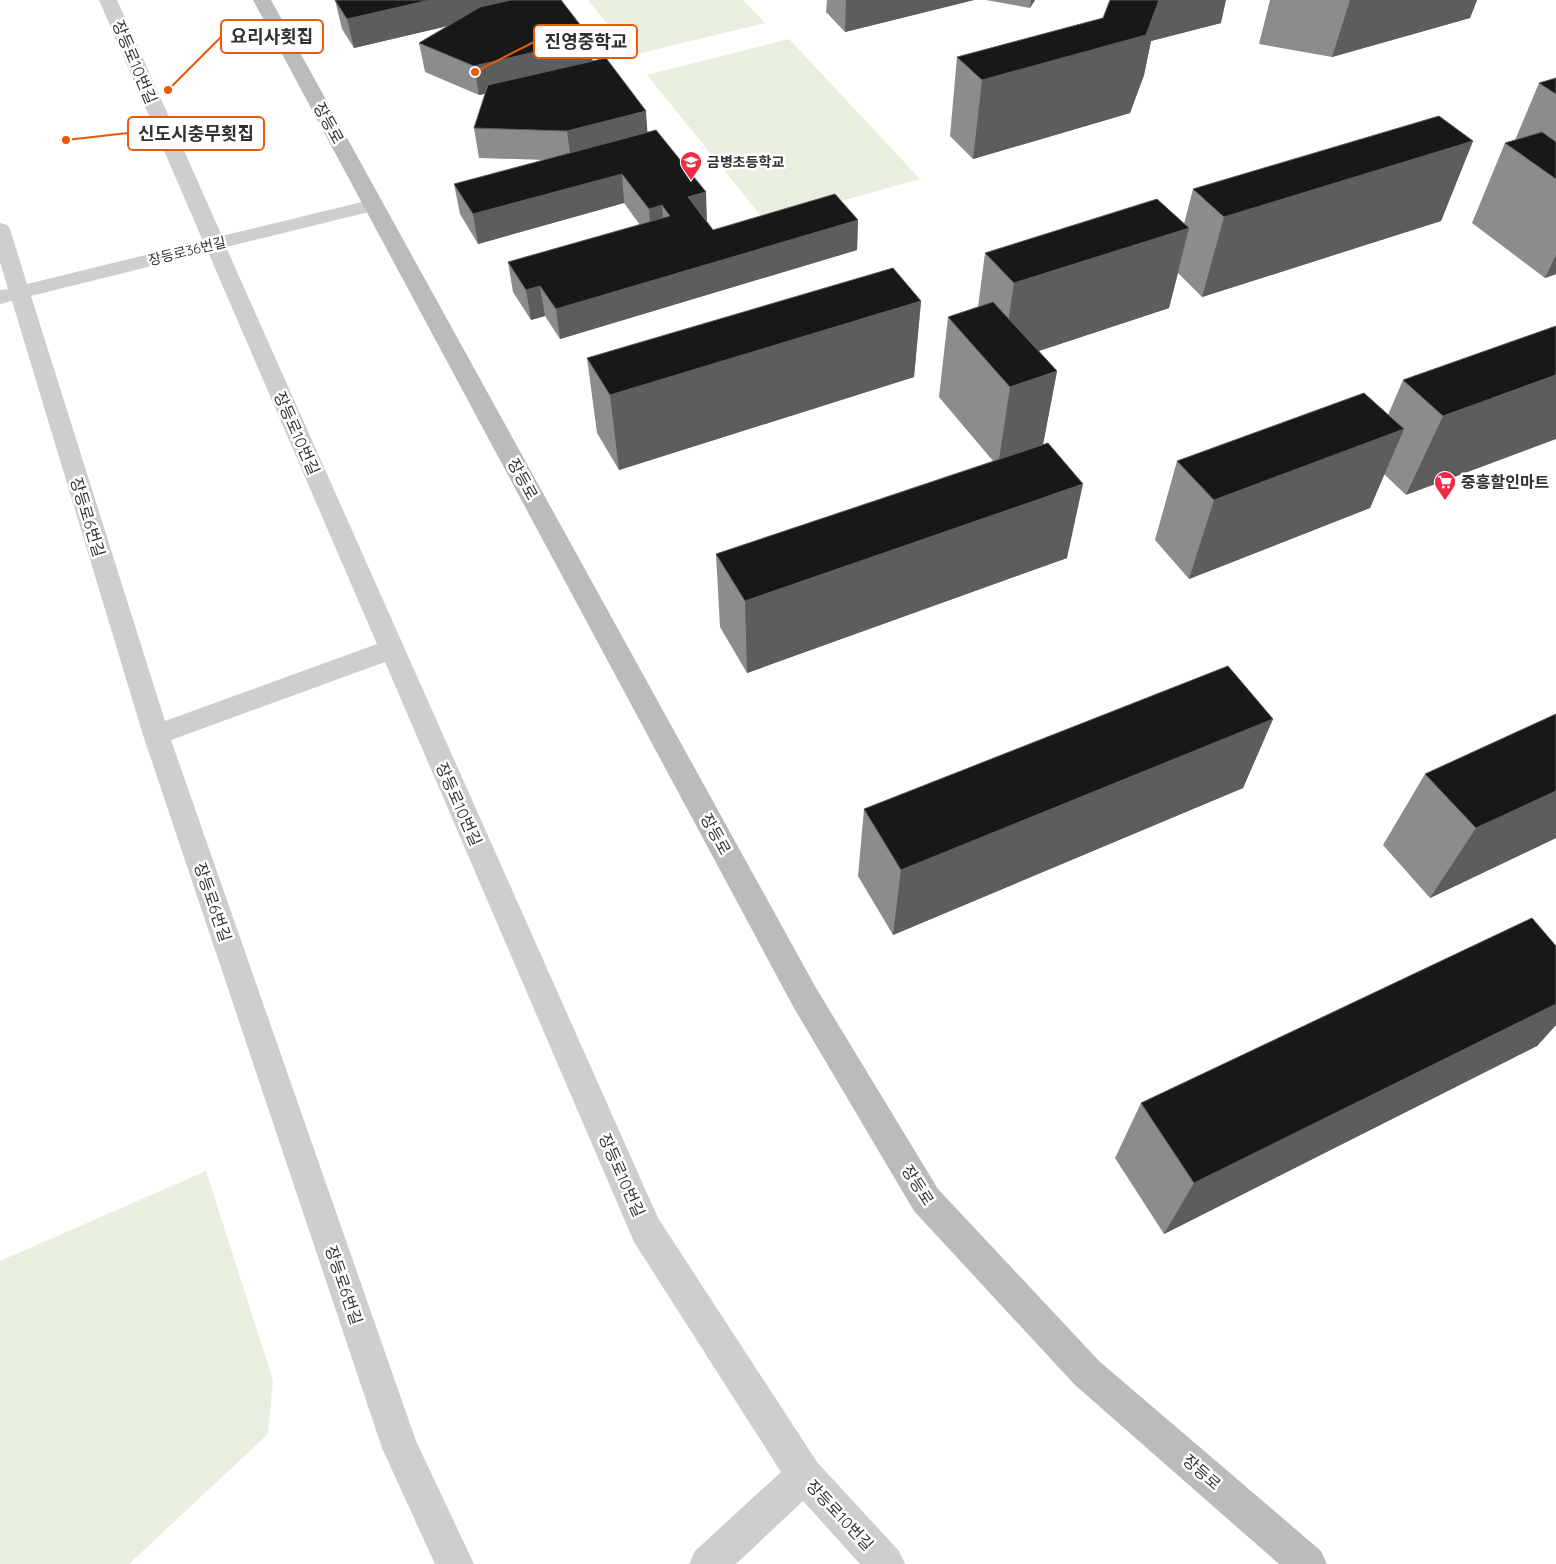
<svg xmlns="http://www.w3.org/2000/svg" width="1556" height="1564" font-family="Quicksand,'Noto Sans KR',sans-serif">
<rect width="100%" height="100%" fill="#fff"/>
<g fill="#e8efdf">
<polygon points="588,0 743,0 765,23 633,55"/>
<polygon points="789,39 920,179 766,222 647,75"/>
<polygon points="206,1171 273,1380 268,1434 129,1564 0,1564 0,1261"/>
</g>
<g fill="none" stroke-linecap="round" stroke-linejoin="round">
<path fill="#cecece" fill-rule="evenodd" d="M99,0H117L222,236L374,199L381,201L384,205L381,209L226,247L658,1218L817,1462L899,1551L905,1564H860L803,1501L736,1564H689L695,1551L781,1472L634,1242L385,662L171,740L416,1441L474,1564H435L382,1448L143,735L12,301L0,304V290L8,289L0,262V223L7,225L10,229L27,284L203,241ZM208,252L377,644L165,721L31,296Z"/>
<polygon fill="#bbb" fill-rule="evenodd" points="253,0 271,0 816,988 938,1189 1099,1361 1321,1551 1327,1564 1279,1564 1075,1385 914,1211 794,1008"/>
</g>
<g fill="#8c8c8c">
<polygon points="335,0 561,0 593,61 648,132 707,221 713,230 858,220 857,250 560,339 545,316 531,320 513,292 508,262 640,225 624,203 478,244 460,214 454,184 546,160 479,158 474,128 485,94 479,95 425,72 419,43 448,26 354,48 342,29"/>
<polygon points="827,0 974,0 845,32 826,12"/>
<polygon points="986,0 1035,0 1030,8"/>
<polygon points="1270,0 1477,0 1470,18 1332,57 1259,44"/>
<polygon points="1103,18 1221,23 1151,41 1144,75 1130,113 973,159 950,136 957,57"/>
<polygon points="1556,78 1556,274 1545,278 1472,223 1505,143 1515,140 1539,83"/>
<polygon points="1473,141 1441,221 1202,297 1178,273 1169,308 1039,351 1057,371 1043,444 1067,558 747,673 720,627 716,554 993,461 939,397 948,317 978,307 985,253 1184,224 1193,189"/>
<polygon points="921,301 914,377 619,470 597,433 587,358"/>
<polygon points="1556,326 1406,495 1384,474 1370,508 1189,579 1155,540 1177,461 1388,415 1403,380"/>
<polygon points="1556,714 1556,838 1430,898 1383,845 1425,774"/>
<polygon points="1273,719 1243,788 893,935 858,876 864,809"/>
<polygon points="1556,946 1556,1025 1537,1046 1164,1234 1115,1158 1141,1103"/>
</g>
<g fill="#5d5d5d">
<polygon points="430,0 549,0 549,2 354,48 347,19"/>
<polygon points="846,0 974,0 845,32"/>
<polygon points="1031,0 1035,0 1030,8"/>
<polygon points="1158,0 1226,0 1221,23 1151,41 1144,75 1130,113 973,159 982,80"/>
<polygon points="1350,0 1477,0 1470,18 1332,57"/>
<polygon points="591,39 593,68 479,95 474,66"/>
<polygon points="646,111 648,141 571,160 567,131"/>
<polygon points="1473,141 1441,221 1202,297 1224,217"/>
<polygon points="622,174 624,203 478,244 473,214"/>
<polygon points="706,192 707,221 688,197"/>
<polygon points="662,205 664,235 651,239 649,209"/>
<polygon points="858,220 857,250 560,339 556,309"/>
<polygon points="1189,228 1169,308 1002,363 1014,283"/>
<polygon points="1556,255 1556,274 1545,278"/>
<polygon points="540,286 545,316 531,320 526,290"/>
<polygon points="921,301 914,377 619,470 610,395"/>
<polygon points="1057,371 1042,450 998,466 1010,387"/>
<polygon points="1556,375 1556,439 1406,495 1443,416"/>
<polygon points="1404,429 1370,508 1189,579 1214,500"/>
<polygon points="1083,484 1067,558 747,673 745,601"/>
<polygon points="1273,719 1243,788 893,935 901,870"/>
<polygon points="1556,791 1556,838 1430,898 1476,828"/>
<polygon points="1556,1004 1556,1025 1537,1046 1164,1234 1194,1183"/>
</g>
<g fill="#181818" stroke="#5d5d5d">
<polygon points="335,0 430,0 347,19"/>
<polygon points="511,0 561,0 591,39 474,66 419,43 480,7"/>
<polygon points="1110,0 1159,0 1146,35 982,80 957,57 1103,18"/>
<polygon points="606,58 646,111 567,131 474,128 488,85"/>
<polygon points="1556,78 1556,94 1539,83"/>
<polygon points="1439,116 1473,141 1224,217 1193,189"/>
<polygon points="656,130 706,192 688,197 713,230 835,194 858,220 556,309 540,286 526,290 508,262 670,216 662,205 649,209 622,174 473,214 454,184"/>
<polygon points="1542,132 1556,142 1556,179 1505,143"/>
<polygon points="1157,199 1189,228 1014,283 985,253"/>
<polygon points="893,268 921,301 610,395 587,358"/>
<polygon points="993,302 1057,371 1010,387 948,317"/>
<polygon points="1556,326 1556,375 1443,416 1403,380"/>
<polygon points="1364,393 1404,429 1214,500 1177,461"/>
<polygon points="1048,443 1083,484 745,601 716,554"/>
<polygon points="1228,666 1273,719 901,870 864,809"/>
<polygon points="1556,714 1556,791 1476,828 1425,774"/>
<polygon points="1532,918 1556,946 1556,1004 1194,1183 1141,1103"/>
</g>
<defs>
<g id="school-pin" transform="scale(1.125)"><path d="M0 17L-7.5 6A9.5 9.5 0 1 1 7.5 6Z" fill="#f22944" stroke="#fff"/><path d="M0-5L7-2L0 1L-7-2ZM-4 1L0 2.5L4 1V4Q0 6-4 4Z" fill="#fff"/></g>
<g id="supermarket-pin" transform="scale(1.125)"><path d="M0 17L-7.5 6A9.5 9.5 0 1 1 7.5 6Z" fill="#f22944" stroke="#fff"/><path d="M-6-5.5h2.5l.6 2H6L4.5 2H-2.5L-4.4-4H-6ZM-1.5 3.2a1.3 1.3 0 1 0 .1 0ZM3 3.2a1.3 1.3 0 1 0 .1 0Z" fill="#fff"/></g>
</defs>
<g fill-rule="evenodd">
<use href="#school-pin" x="691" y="162"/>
<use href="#supermarket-pin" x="1445" y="482"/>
</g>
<g text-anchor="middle" stroke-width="5" stroke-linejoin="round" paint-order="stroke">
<g font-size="14" font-weight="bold" fill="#313131" stroke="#fff" text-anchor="start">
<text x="707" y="167">금병초등학교</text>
</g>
<g font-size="14" fill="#313131" stroke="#fff">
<text transform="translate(187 251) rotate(-14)" y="5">장등로36번길</text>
</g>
<g font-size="16" fill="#313131" stroke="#fff">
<text transform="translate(135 62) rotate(67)" y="6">장등로10번길</text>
<text transform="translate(329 123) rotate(61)" y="6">장등로</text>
<text transform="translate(297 433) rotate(66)" y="6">장등로10번길</text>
<text transform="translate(523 479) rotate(61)" y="6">장등로</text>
<text transform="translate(88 517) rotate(73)" y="6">장등로6번길</text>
<text transform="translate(459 804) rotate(66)" y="6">장등로10번길</text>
<text transform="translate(716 834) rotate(61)" y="6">장등로</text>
<text transform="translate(213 902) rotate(71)" y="6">장등로6번길</text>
<text transform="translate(622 1175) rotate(66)" y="6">장등로10번길</text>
<text transform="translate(918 1185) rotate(57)" y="6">장등로</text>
<text transform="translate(344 1285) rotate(71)" y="6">장등로6번길</text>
<text transform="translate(1202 1472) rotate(41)" y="6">장등로</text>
<text transform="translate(840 1515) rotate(47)" y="6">장등로10번길</text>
</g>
<g font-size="16" font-weight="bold" fill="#313131" stroke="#fff" text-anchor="start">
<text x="1461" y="488">중흥할인마트</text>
</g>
</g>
<path fill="none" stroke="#e8590c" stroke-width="2" d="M168 90L221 37M475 72L534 42M66 140L128 133"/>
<g fill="#e8590c" stroke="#fff" stroke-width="2">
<circle cx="168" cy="90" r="5"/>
<circle cx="475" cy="72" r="5"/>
<circle cx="66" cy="140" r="5"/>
</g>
<g fill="#fff" stroke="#e8590c" stroke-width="2">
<rect x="221" y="20" width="102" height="33" rx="5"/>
<rect x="534" y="25" width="103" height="33" rx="5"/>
<rect x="128" y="117" width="136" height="33" rx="5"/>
</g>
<g font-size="18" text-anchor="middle" font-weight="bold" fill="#313131">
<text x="272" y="43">요리사횟집</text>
<text x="586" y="48">진영중학교</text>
<text x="196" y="140">신도시충무횟집</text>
</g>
</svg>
